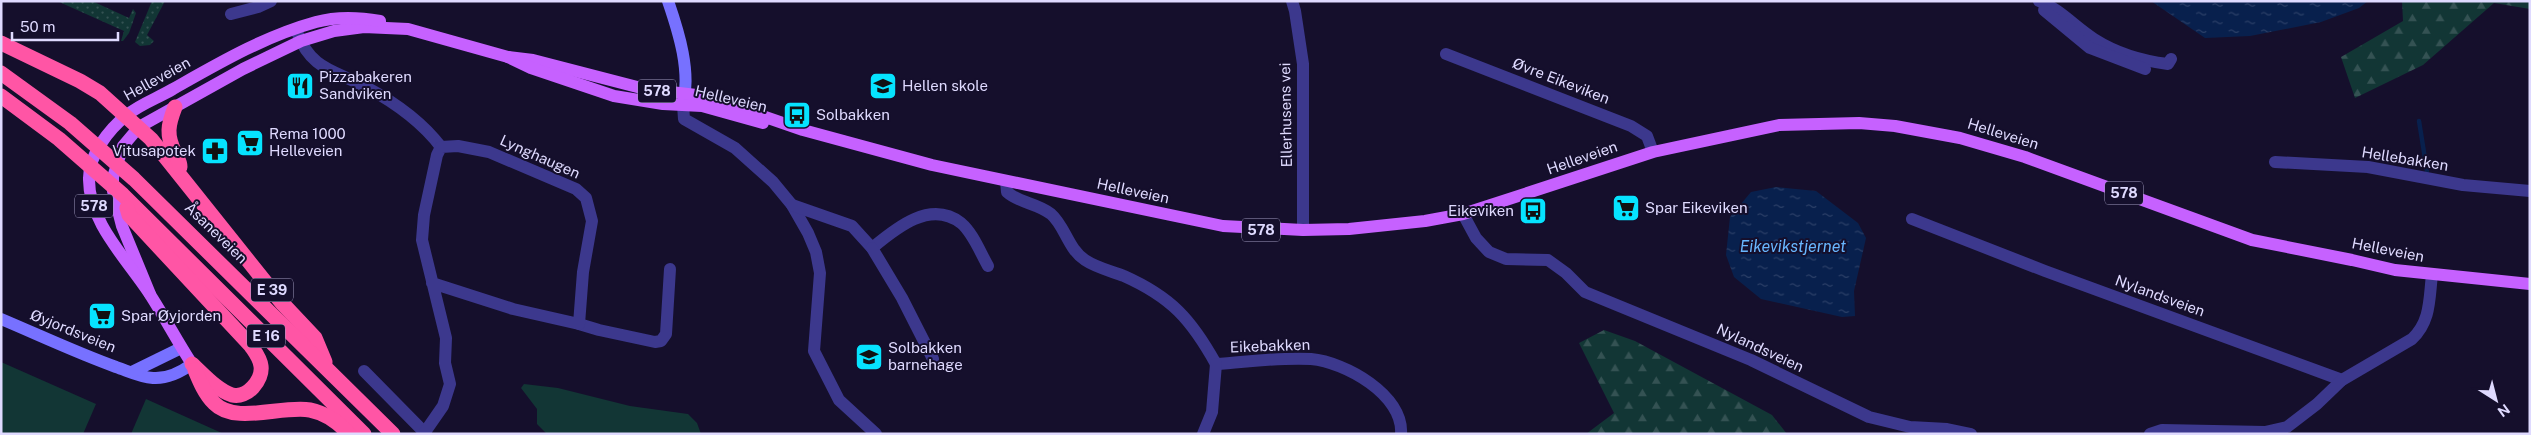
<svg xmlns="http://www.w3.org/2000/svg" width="2531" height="435" font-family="'Public Sans',sans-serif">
<defs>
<pattern id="grass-dots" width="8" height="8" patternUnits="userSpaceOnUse" patternTransform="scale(1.25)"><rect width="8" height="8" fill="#123635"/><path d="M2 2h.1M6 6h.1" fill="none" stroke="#345253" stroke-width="1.8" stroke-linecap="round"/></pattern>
<pattern id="forest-firs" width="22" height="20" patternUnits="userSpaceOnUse" patternTransform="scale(1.25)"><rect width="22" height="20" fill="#123635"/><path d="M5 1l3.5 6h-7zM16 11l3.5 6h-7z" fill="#345253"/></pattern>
<pattern id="water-ripples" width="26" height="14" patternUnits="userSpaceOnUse" patternTransform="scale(1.25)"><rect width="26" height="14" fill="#08204d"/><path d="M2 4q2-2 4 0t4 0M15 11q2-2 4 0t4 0" fill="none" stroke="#2c4068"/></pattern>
</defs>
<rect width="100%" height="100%" fill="#150f2c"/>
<g fill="url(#grass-dots)">
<polygon points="57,1 92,1 129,18 133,9 136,13 129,33 123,41 121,41 124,31"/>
<polygon points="152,1 165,1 147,35 154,41 150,45 140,46 135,42"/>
</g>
<g fill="url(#forest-firs)">
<polygon points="2402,1 2530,1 2530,9 2494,3 2423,65 2355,98 2341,57 2403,21"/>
<polygon points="1604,330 1635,341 1772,415 1787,434 1586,434 1614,413 1579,343"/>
</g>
<g fill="#123635">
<polygon points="1,362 96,404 83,434 1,434"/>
<polygon points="524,384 558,388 630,406 688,414 697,423 701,434 547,434 537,424 537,409 521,388"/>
<polygon points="146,399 224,434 131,434"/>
</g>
<g fill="url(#water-ripples)">
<polygon points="2151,1 2368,1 2359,8 2321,22 2250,36 2205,38"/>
<polygon points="1776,187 1816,191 1858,223 1866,238 1854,291 1855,316 1842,317 1761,299 1734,277 1726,255 1730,217 1751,192"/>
</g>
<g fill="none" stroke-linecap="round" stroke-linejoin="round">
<polyline stroke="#08204d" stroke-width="4.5" points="2419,121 2427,171"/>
<g stroke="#3c388d" stroke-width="12">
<polyline points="1292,1 1295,11 1303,64 1303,230"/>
<path d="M2039,1C2060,9 2075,27 2094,39C2116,53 2143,61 2168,64L2171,59"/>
<polyline points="2044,10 2090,48 2145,69"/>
<polyline points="231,14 258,7 271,1"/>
<path d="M297,32C311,70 334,70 366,87C394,102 422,122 441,147"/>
<polyline points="1446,54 1631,126 1647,136 1653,152"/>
<polyline points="683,105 684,119 735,148 773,182 792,205 808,233 816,252 820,273 814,351 839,400 876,434"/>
<polyline points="2275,162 2368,167 2463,185 2530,191"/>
<path d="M1006,181L1007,192C1019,203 1037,203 1051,214C1065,226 1068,249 1085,260C1097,268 1111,271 1124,276C1171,297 1191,319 1216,364C1247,362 1280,357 1311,359C1345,362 1404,395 1401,434"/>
<path d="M792,205L852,226L872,248C895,229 930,199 961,223C973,233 980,252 988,266"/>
<polyline points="1463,214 1476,238 1489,252 1506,259 1548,260 1566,273 1585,292 1751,360 1869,417 1910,427 1947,429 1971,434"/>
<polyline points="1912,219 2045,271 2342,380"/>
<polyline points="872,248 902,298 933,359"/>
<polyline points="579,324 599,330 655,342 661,341 666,334 670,269"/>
<polyline points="364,371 426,434"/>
<polyline points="425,432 443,406 450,384 445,363 446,338 422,240 424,215 437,155 441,147 458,146 489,152 576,189 586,198 592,221 583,272 579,324 513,309 432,283"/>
<polyline points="1203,434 1212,412 1216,364"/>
<path d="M2150,434L2162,430L2265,432L2287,427L2317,404L2342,380L2412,339C2431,321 2429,299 2432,275"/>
</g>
<g stroke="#7771ff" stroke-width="12">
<path d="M668,1C679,33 691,71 683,105"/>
<path d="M1,319C39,335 77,353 116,367C128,371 140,377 153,378C167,379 181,372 192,364"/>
<polyline points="132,372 181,348"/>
</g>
<g stroke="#c661ff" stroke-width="12">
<polyline points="508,57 533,60 645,89 705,96 803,130 932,165 1223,226 1303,230 1349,229 1425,221 1463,214 1653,152 1779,125 1859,123 1895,126 1960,138 2025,157 2252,240 2352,260 2395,270 2530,284"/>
<polyline points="150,294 122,226 113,191 113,177 123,146 139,127 243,69 301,41 334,31 364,27 408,29 508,57 531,68 614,96 663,104 702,106 763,123"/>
<path d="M192,364C177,341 164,316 149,293C127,259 88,222 89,178C89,155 109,129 127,115C140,104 158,98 173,89C219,63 265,36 316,22C338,16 358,17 380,21"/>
</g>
<g stroke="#ff55a5" stroke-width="15">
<polyline points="1,43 80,81 100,93 151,139 282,303 315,338 325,362"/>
<polyline points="1,73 70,123 134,179 393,434"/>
<polyline points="1,96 59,139 123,195 364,434"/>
<path d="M175,107C168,125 166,135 175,153C177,158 180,161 180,167"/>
<path d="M127,208L129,215L251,346C255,352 260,358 261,366C263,380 247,399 232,395C217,390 204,375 192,364"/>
<path d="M195,370C200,382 205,394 214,403C235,425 282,405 310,410C325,413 339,423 349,434"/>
</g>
</g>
<defs>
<g id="restaurant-square" transform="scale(1.4375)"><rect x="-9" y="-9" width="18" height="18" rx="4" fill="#06e3ff" stroke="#150f2c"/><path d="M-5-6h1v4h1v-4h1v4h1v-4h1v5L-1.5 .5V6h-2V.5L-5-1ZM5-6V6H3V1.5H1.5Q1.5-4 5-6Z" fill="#111"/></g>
<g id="school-square" transform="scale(1.4375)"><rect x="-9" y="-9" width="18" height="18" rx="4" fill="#06e3ff" stroke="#150f2c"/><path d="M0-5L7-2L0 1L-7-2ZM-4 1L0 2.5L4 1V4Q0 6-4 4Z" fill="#111"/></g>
<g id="bus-square" transform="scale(1.4375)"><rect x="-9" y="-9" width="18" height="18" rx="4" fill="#06e3ff" stroke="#150f2c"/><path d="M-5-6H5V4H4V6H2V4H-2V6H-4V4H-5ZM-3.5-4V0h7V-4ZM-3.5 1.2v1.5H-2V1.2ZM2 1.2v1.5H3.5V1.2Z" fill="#111"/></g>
<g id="supermarket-square" transform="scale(1.4375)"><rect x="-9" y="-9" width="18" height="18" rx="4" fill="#06e3ff" stroke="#150f2c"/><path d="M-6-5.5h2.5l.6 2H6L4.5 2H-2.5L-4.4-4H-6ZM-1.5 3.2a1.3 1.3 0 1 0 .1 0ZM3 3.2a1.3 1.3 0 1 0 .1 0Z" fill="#111"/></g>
<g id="pharmacy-square" transform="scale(1.4375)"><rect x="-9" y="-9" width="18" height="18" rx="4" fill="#06e3ff" stroke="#150f2c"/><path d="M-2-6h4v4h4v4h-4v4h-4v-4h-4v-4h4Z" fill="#111"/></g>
</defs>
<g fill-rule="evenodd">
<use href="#restaurant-square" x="300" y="86"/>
<use href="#school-square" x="883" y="86"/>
<use href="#bus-square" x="797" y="115"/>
<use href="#supermarket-square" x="250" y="143"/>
<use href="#pharmacy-square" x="215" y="151"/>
<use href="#supermarket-square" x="1626" y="208"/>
<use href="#bus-square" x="1533" y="211"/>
<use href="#supermarket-square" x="102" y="316"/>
<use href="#school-square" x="869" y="357"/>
</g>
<g text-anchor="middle" stroke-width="4" stroke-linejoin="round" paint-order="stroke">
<g fill="#150f2c" stroke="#a29dc0" stroke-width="1">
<rect x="638" y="79.5" width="38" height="23" rx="4"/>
<rect x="2105" y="181.5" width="38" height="23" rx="4"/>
<rect x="75" y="194.5" width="38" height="23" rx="4"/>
<rect x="1242" y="218.5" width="38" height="23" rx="4"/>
<rect x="251" y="278.5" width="42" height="23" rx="4"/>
<rect x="247" y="324.5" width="38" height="23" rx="4"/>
</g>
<g font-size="14" font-weight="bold" fill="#dfdaff">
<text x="657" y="96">578</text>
<text x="2124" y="198">578</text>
<text x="94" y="211">578</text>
<text x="1261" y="235">578</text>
<text x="272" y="295">E 39</text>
<text x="266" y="341">E 16</text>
</g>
<g font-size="15" fill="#dfdaff" stroke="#150f2c" text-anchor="start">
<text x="319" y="82">Pizzabakeren<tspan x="319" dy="17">Sandviken</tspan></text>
<text x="902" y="91">Hellen skole</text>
<text x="816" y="120">Solbakken</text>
<text x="269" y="139">Rema 1000<tspan x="269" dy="17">Helleveien</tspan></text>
<text x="196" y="156" text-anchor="end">Vitusapotek</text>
<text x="1645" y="213">Spar Eikeviken</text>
<text x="1514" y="216" text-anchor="end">Eikeviken</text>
<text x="121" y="321">Spar Øyjorden</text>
<text x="888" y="353">Solbakken<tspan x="888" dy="17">barnehage</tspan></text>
</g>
<g font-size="15" fill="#dfdaff" stroke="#150f2c">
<text transform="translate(157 79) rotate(-29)" y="5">Helleveien</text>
<text transform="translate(1561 81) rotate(21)" y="5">Øvre Eikeviken</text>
<text transform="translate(731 99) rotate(13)" y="5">Helleveien</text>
<text transform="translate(1286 115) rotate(-91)" y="5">Ellerhusens vei</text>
<text transform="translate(2003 134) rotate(17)" y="5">Helleveien</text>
<text transform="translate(540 157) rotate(24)" y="5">Lynghaugen</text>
<text transform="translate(1582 158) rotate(-19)" y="5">Helleveien</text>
<text transform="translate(2405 159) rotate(9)" y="5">Hellebakken</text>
<text transform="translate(1133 191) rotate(12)" y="5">Helleveien</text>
<text transform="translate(216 233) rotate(44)" y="5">Åsaneveien</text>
<text transform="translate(2388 250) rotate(11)" y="5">Helleveien</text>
<text transform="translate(2160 296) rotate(20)" y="5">Nylandsveien</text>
<text transform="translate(73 331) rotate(22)" y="5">Øyjordsveien</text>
<text transform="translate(1270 346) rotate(-2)" y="5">Eikebakken</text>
<text transform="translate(1760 348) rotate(25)" y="5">Nylandsveien</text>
</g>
<g font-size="16" font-style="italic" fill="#68b7ff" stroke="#150f2c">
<text x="1793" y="252">Eikevikstjernet</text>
</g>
</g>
<rect width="2531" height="435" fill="none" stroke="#dfdaff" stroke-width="5"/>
<g transform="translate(2496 400) rotate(144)" stroke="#150f2c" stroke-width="4" paint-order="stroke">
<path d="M0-4L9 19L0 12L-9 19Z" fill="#dfdaff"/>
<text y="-8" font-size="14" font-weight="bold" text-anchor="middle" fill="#dfdaff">N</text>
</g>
<path d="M12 32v8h106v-8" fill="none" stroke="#dfdaff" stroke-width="2.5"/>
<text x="20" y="32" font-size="15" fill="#dfdaff" stroke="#150f2c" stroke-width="4" paint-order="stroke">50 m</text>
</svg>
